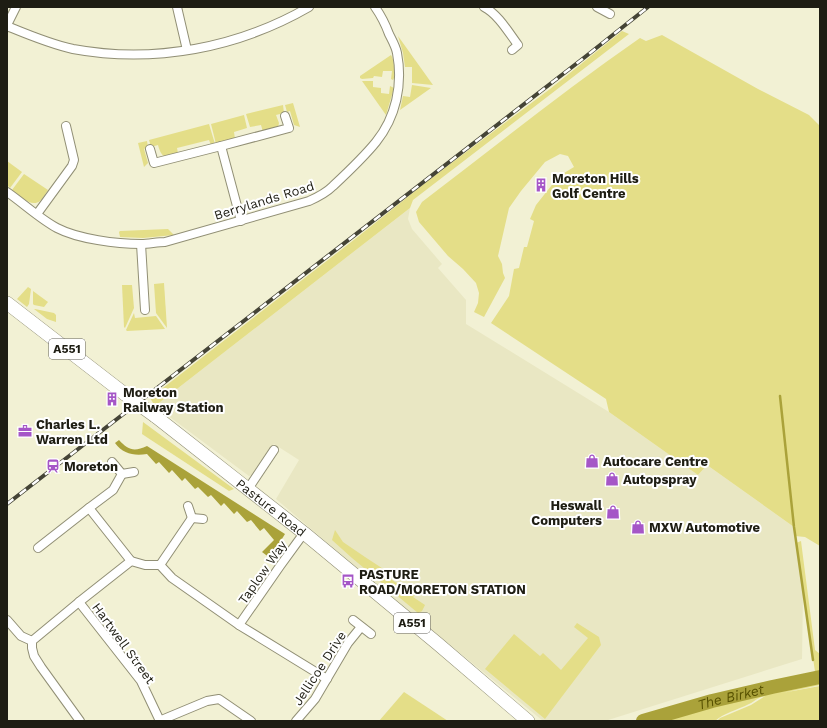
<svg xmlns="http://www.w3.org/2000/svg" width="827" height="728" font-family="'Work Sans',sans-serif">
<rect width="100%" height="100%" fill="#f2f1d4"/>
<polygon fill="#e9e7c3" points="410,208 408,219 412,229 442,264 438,268 466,300 466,324 609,412 698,475 707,465 794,527 803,593 802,659 605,721 543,721 371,580 276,499 299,460 274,444 253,475 249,476 155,406"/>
<g fill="#e4de88">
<polygon points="622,31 629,34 413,200 410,208 155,406 150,398 355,239 429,180 550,89"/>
<path d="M662,35L758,89L809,115L820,126V546L805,537L795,536L794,527L707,465L698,475L609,412L606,399L491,323L509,296L514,269L519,268L524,247H527L534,221L530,219L536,205L559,176L574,167L568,156L560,154L545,162L521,191L509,208L498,256L502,264L503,273L505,278L484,317L474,312L478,303L479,293L476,283L463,269L448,256L419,222L416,212L422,202C494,147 565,90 640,38L646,41Z"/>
<polygon points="398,36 433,85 412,83 412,67 405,67 403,53"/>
<path d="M391,55C395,61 394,71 394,78L393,80L391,79L392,71H383L382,77L374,76L373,78L362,79L360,78V76Z"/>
<polygon points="362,81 373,81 373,87 381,88 381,93 389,94 390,86 394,88 386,115"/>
<polygon points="412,85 431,88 400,110 403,96 410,97"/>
<polygon points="293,103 300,127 294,125 290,111 287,112 285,105"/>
<polygon points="283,105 284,113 276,115 279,123 278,127 263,132 261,125 250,127 246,114"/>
<polygon points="244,115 247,128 234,132 235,139 216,144 211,124"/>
<path d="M209,124L215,144L211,145L209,140L177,148L178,153C166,157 162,160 158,145L151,147L149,140Z"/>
<polygon points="147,141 148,147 144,149 148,163 144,167 138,143"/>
<polygon points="7,161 22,172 10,188 7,185"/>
<path d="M24,174L48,190C46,193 43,198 40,201C31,208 19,195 12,190Z"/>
<polygon points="168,229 174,235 143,238 120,237 119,232 120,231"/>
<polygon points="164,283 167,328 156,313 154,284"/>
<polygon points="122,285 132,285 134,308 125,328 124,327"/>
<polygon points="28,287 31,289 29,304 27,307 17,299"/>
<polygon points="33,291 48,302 44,307 34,305 33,304"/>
<polygon points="34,309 35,309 54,313 56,315 56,322 47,319"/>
<polygon points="134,313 135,318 156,316 165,329 127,331 126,330"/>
<polygon points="143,422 234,489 229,491 151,440 142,434"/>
<polygon points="335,530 343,542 365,557 391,574 389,578 415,595 413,597 425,605 422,611 418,613 352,558 332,540"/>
<polygon points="801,541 815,650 820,654 820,677 816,678 803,593 796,543"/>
<polygon points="577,623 599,637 601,645 545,719 485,669 514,634 540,656 543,653 561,670 588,638 574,627"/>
<path d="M820,682V685L782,693L820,686V721H717L720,718L751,705L765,696C756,698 756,701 749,704C737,710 724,713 715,721H666L746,697Z"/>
<polygon points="404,692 448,721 379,721"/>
</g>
<path fill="#aaa23a" d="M119,440C128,450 134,452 147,446L285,534L270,558L262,552L274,540L264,528L260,531L251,520L247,522L237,511L234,514L224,503L221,506L211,495L208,497L198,487L195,489L185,478L182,481L172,470L169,473L159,462L156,464L147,454C134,456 123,454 115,443Z"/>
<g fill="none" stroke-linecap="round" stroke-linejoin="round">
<polyline stroke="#aaa23a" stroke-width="2.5" points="780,396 794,527 813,660"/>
<path stroke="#aaa23a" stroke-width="14" id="s1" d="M643,721L712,701L772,687L820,677"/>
<g stroke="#918f75" stroke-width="10">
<g id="minor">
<polyline points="177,7 187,50"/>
<path d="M484,7C498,14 509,33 518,45L512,50"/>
<polyline points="597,7 610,14"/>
<polyline points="7,25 16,7"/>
<path d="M7,26C29,35 50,44 73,49C154,64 238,48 309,7"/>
<polyline points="221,146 241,221"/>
<polyline points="150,149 154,163 221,146 289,128 285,116"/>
<path d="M7,192C23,203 40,219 57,228C78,239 117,244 141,244C149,244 157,242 165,242L309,201C318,197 326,193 333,186C348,172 363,158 376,142C396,117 403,85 397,53C396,47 392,40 389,34C385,23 382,17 375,7"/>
<polyline points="37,214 72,166 74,160 66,126"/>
<polyline points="141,244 145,310"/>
<polyline points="122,474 134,472"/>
<polyline points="248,489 274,450"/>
<polyline points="188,506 192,518"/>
<polyline points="89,508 113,490 122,474 112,462"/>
<polyline points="192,518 203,519"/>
<polyline points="38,548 89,508 131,561"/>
<polyline points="160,565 192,518"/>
<polyline points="79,602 141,681 160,721"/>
<polyline points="7,620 21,636 32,641"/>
<polyline points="353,620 371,634"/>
<polyline points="239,625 280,566 304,533"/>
<polyline points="32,641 79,602 131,561 145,565 160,565 172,578 239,625 327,679"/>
<polyline points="32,641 32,648 34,656 41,667 80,721"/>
<polyline points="159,721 207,701 219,699 251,721"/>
<polyline points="296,721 315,699 348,643 361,627"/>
</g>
</g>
<g stroke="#918f75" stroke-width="14">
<g id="primary">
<polyline points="7,303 126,395"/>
<path id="s2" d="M155,416L304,533L438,644L528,721"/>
</g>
</g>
<use href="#minor" stroke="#fff" stroke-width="8"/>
<use href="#primary" stroke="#fff" stroke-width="13"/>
<g stroke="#454436" stroke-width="4">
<polyline id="rail" points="7,504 585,57 648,7"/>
</g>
<use href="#rail" stroke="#fff" stroke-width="2.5" stroke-dasharray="8" stroke-linecap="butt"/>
<g stroke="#918f75" stroke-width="14" stroke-linecap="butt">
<polyline id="primary-bridge" points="126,395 155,416"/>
</g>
<use href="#primary-bridge" stroke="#fff" stroke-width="13"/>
</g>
<defs>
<g id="building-bare" transform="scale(1.08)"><path d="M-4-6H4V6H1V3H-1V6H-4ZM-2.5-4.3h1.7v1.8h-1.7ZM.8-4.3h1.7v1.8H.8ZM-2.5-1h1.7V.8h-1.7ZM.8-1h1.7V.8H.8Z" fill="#a556c7" stroke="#fff" stroke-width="2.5" paint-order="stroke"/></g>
<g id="office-bare" transform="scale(1.08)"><path d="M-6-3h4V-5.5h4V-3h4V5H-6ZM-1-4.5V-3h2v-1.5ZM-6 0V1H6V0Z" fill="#a556c7" stroke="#fff" stroke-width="2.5" paint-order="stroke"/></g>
<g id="shop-bare" transform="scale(1.08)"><path d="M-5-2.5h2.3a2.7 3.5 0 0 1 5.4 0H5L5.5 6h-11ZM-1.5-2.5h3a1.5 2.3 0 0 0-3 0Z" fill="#a556c7" stroke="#fff" stroke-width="2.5" paint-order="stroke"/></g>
<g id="station-bare" transform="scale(1.08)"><path d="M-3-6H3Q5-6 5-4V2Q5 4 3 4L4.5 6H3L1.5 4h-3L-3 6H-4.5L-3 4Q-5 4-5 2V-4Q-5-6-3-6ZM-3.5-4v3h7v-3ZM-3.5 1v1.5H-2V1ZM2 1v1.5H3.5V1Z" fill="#a556c7" stroke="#fff" stroke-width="2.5" paint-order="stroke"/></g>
<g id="bus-bare" transform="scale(1.08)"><path d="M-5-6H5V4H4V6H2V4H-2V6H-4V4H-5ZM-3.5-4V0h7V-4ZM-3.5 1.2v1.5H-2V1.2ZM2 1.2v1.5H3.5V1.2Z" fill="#a556c7" stroke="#fff" stroke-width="2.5" paint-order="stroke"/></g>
</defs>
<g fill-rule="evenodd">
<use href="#building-bare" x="541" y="185"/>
<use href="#building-bare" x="112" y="399"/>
<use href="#office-bare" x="25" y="431"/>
<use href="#shop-bare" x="592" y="461"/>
<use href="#station-bare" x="53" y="466"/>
<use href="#shop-bare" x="612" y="479"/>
<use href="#shop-bare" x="613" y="512"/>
<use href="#shop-bare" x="638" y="527"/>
<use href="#bus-bare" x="348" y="581"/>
</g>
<g text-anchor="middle" stroke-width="4" stroke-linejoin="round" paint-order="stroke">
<g fill="#fff" stroke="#62615a" stroke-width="1">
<rect x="49" y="339" width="36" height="20" rx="3"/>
<rect x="394" y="613" width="36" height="20" rx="3"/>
</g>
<g font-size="12" font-weight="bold" fill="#1e1d13">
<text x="67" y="353">A551</text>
<text x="412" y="627">A551</text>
</g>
<g font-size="13" font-weight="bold" fill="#1e1d13" stroke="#fff" text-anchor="start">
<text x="552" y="183">Moreton Hills<tspan x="552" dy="15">Golf Centre</tspan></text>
<text x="123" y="397">Moreton<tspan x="123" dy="15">Railway Station</tspan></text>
<text x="36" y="429">Charles L.<tspan x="36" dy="15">Warren Ltd</tspan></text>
<text x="603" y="466">Autocare Centre</text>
<text x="64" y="471">Moreton</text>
<text x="623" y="484">Autopspray</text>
<text x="602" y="510" text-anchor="end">Heswall<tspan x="602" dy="15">Computers</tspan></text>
<text x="649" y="532">MXW Automotive</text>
<text x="359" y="579">PASTURE<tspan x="359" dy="15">ROAD/MORETON STATION</tspan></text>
</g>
<g font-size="13" fill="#1e1d13" stroke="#fff">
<text transform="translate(264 200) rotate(-17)" y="5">Berrylands Road</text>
<text dy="5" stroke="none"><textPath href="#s2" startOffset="148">Pasture Road</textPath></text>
<text transform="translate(262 572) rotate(-55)" y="5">Taplow Way</text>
<text transform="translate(124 643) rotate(54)" y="5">Hartwell Street</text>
<text transform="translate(319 668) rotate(-57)" y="5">Jellicoe Drive</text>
</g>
<g font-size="14" font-style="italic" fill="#585200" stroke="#fff">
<text dy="5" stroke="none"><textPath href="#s1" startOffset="91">The Birket</textPath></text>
</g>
</g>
<rect width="827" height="728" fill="none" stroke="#1e1d13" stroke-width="16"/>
</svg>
